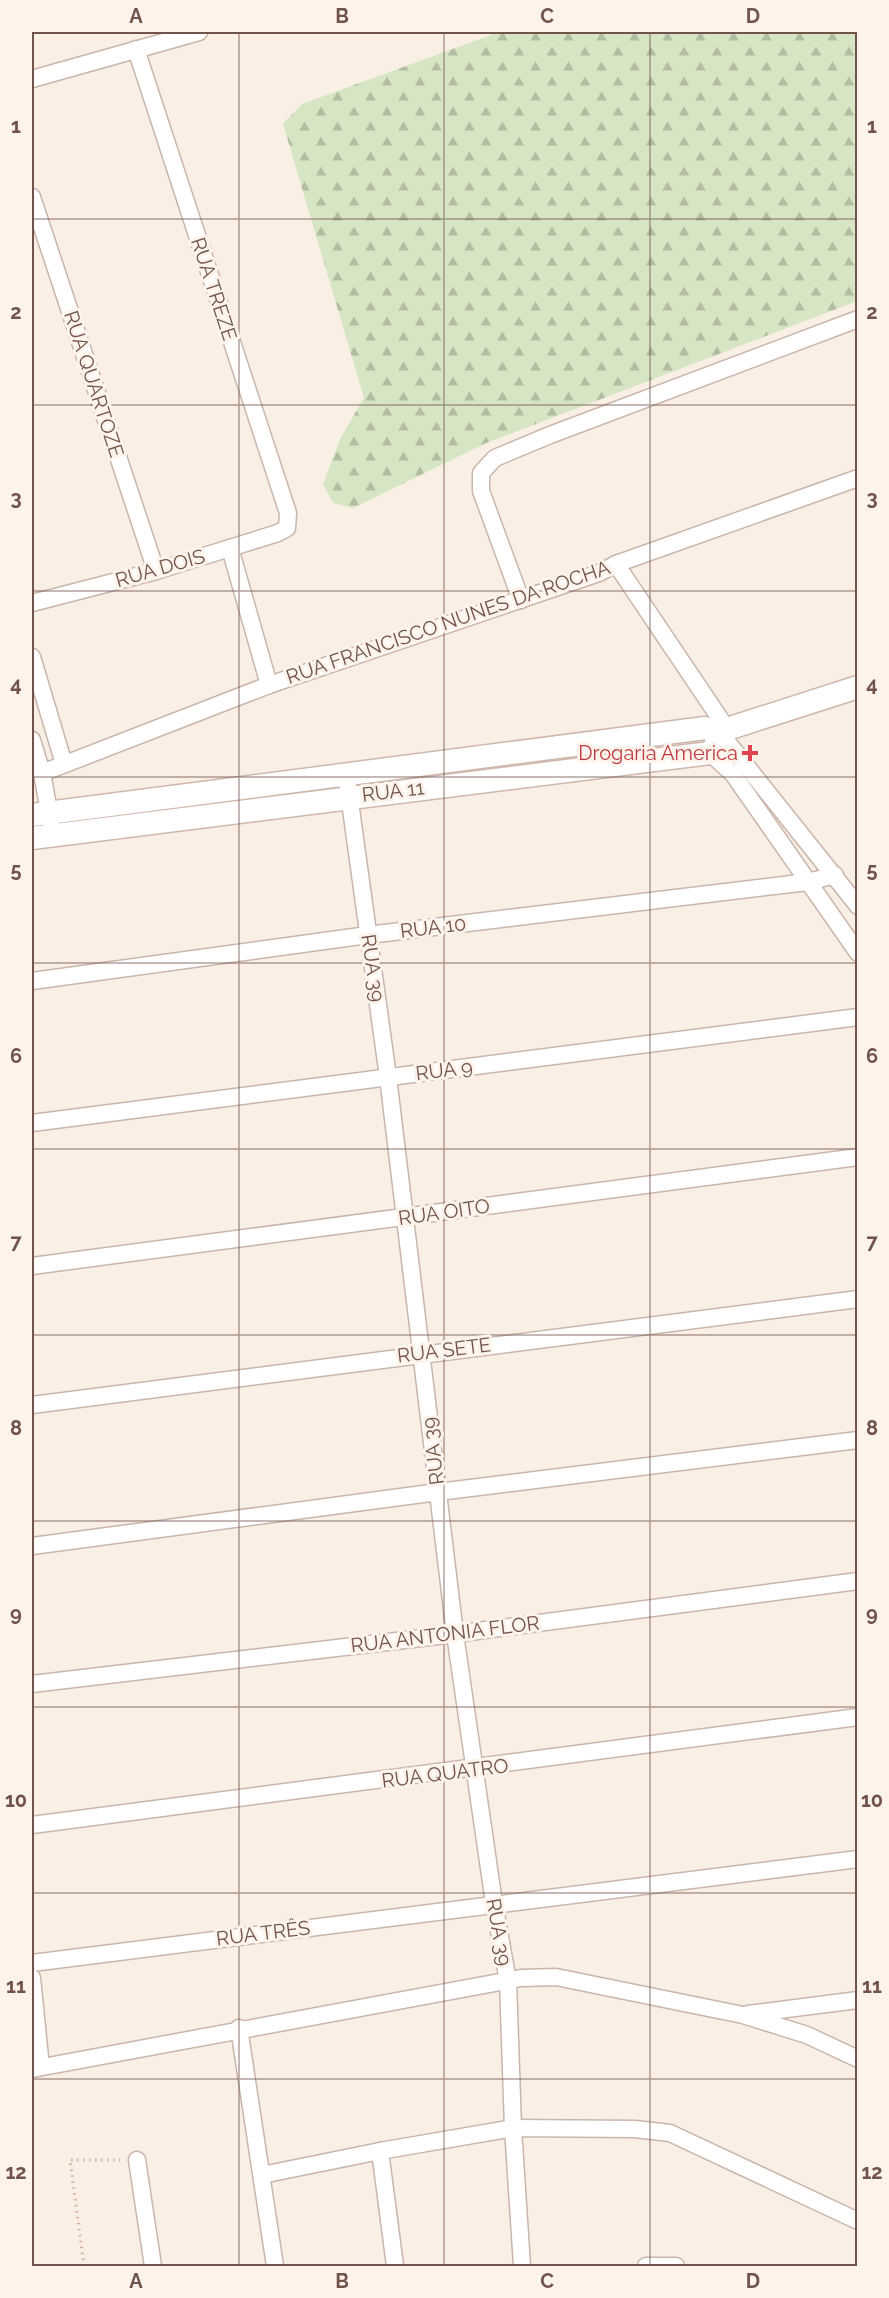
<svg xmlns="http://www.w3.org/2000/svg" width="889" height="2298" font-family="Raleway,sans-serif">
<defs>
<pattern id="forest-firs" width="22" height="20" patternUnits="userSpaceOnUse" patternTransform="scale(1.5)"><rect width="22" height="20" fill="#d6e6c4"/><path d="M5 1l3.5 6h-7zM16 11l3.5 6h-7z" fill="#b2bda1"/></pattern>
</defs>
<rect width="100%" height="100%" fill="#faefe4"/>
<polygon fill="url(#forest-firs)" points="492,32 857,32 857,301 484,444 353,508 333,503 323,484 340,439 364,398 283,124 302,104 491,35"/>
<g fill="none" stroke-linecap="round" stroke-linejoin="round">
<g stroke="#cab5ab" stroke-width="19">
<g id="street">
<polyline points="32,79 199,32"/>
<polyline points="32,197 156,571"/>
<polyline points="230,548 269,685"/>
<polyline points="616,564 727,729"/>
<polyline points="521,600 481,491 481,473 495,458 550,435 858,319"/>
<polyline points="32,603 156,571 278,533 287,528 288,513 136,49"/>
<polyline points="32,657 64,764"/>
<polyline points="721,734 858,906"/>
<polyline points="32,740 42,773 51,822"/>
<polyline points="710,753 733,774 858,953"/>
<polyline points="42,773 269,685 599,573 616,564 858,478"/>
<polyline points="346,773 388,1077 455,1634 494,1903 508,1981 513,2128 522,2266"/>
<polyline points="32,981 368,935 808,882 835,875"/>
<polyline points="32,1123 858,1017"/>
<polyline points="32,1266 858,1157"/>
<polyline points="32,1405 858,1299"/>
<polyline points="32,1546 438,1492 858,1440"/>
<polyline points="32,1684 455,1634 858,1581"/>
<polyline points="32,1825 858,1717"/>
<polyline points="32,1963 858,1859"/>
<polyline points="32,1978 41,2067"/>
<polyline points="748,2014 858,2000"/>
<polyline points="239,2028 275,2266"/>
<polyline points="32,2069 521,1978 556,1977 743,2015 807,2035 858,2059"/>
<polyline points="380,2151 395,2266"/>
<polyline points="137,2160 153,2266"/>
<polyline points="262,2175 380,2151 513,2128 635,2129 670,2133 858,2221"/>
<polyline points="646,2266 676,2266"/>
</g>
</g>
<g stroke="#cfb7ac" stroke-width="25">
<g id="secondary">
<polyline points="32,815 705,728 721,734"/>
<polyline points="32,838 710,753 727,729 858,687"/>
</g>
</g>
<polyline stroke="#d1aea1" stroke-width="3" stroke-dasharray="1.5 4.5" stroke-linecap="butt" points="84,2266 70,2160 120,2160"/>
<use href="#street" stroke="#fff" stroke-width="16"/>
<use href="#secondary" stroke="#fff" stroke-width="22"/>
</g>
<path fill="none" stroke="#70544c" stroke-width="1.5" stroke-opacity="0.55" d="M239,32V2266M444,32V2266M650,32V2266M32,219H858M32,405H858M32,591H858M32,777H858M32,963H858M32,1149H858M32,1335H858M32,1521H858M32,1707H858M32,1893H858M32,2079H858"/>
<path fill="#e0444e" stroke="#fdf3ea" stroke-width="2" d="M747 744h6v6h6v6h-6v6h-6v-6h-6v-6h6z"/>
<g text-anchor="middle" stroke-width="6" stroke-linejoin="round" paint-order="stroke">
<g font-size="20" fill="#70544c" stroke="#fdf3ea">
<text transform="translate(214 289) rotate(72)" y="7">RUA TREZE</text>
<text transform="translate(94 384) rotate(72)" y="7">RUA QUARTOZE</text>
<text transform="translate(160 568) rotate(-16)" y="7">RUA DOIS</text>
<text transform="translate(448 622) rotate(-19)" y="7">RUA FRANCISCO NUNES DA ROCHA</text>
<text transform="translate(393 791) rotate(-7)" y="7">RUA 11</text>
<text transform="translate(433 927) rotate(-7)" y="7">RUA 10</text>
<text transform="translate(373 968) rotate(82)" y="7">RUA 39</text>
<text transform="translate(444 1070) rotate(-7)" y="7">RUA 9</text>
<text transform="translate(444 1212) rotate(-8)" y="7">RUA OITO</text>
<text transform="translate(444 1350) rotate(-7)" y="7">RUA SETE</text>
<text transform="translate(433 1451) rotate(-97)" y="7">RUA 39</text>
<text transform="translate(445 1634) rotate(-7)" y="7">RUA ANTONIA FLOR</text>
<text transform="translate(445 1773) rotate(-7)" y="7">RUA QUATRO</text>
<text transform="translate(499 1932) rotate(80)" y="7">RUA 39</text>
<text transform="translate(263 1933) rotate(-7)" y="7">RUA TRÊS</text>
</g>
<g font-size="20" fill="#be3a42" stroke="#fdf3ea" text-anchor="end">
<text x="738" y="760">Drogaria America</text>
</g>
</g>
<rect width="889" height="2298" fill="none" stroke="#fdf3ea" stroke-width="66"/>
<rect x="33" y="33" width="823" height="2232" fill="none" stroke="#70544c" stroke-width="2"/>
<g font-size="20" text-anchor="middle" font-weight="bold" fill="#70544c">
<text x="136" y="23">A</text>
<text x="342" y="23">B</text>
<text x="547" y="23">C</text>
<text x="753" y="23">D</text>
<text x="16" y="133">1</text>
<text x="872" y="133">1</text>
<text x="16" y="319">2</text>
<text x="872" y="319">2</text>
<text x="16" y="505">3</text>
<text x="872" y="505">3</text>
<text x="16" y="691">4</text>
<text x="872" y="691">4</text>
<text x="16" y="877">5</text>
<text x="872" y="877">5</text>
<text x="16" y="1063">6</text>
<text x="872" y="1063">6</text>
<text x="16" y="1249">7</text>
<text x="872" y="1249">7</text>
<text x="16" y="1435">8</text>
<text x="872" y="1435">8</text>
<text x="16" y="1621">9</text>
<text x="872" y="1621">9</text>
<text x="16" y="1807">10</text>
<text x="872" y="1807">10</text>
<text x="16" y="1993">11</text>
<text x="872" y="1993">11</text>
<text x="16" y="2179">12</text>
<text x="872" y="2179">12</text>
<text x="136" y="2288">A</text>
<text x="342" y="2288">B</text>
<text x="547" y="2288">C</text>
<text x="753" y="2288">D</text>
</g>
</svg>
